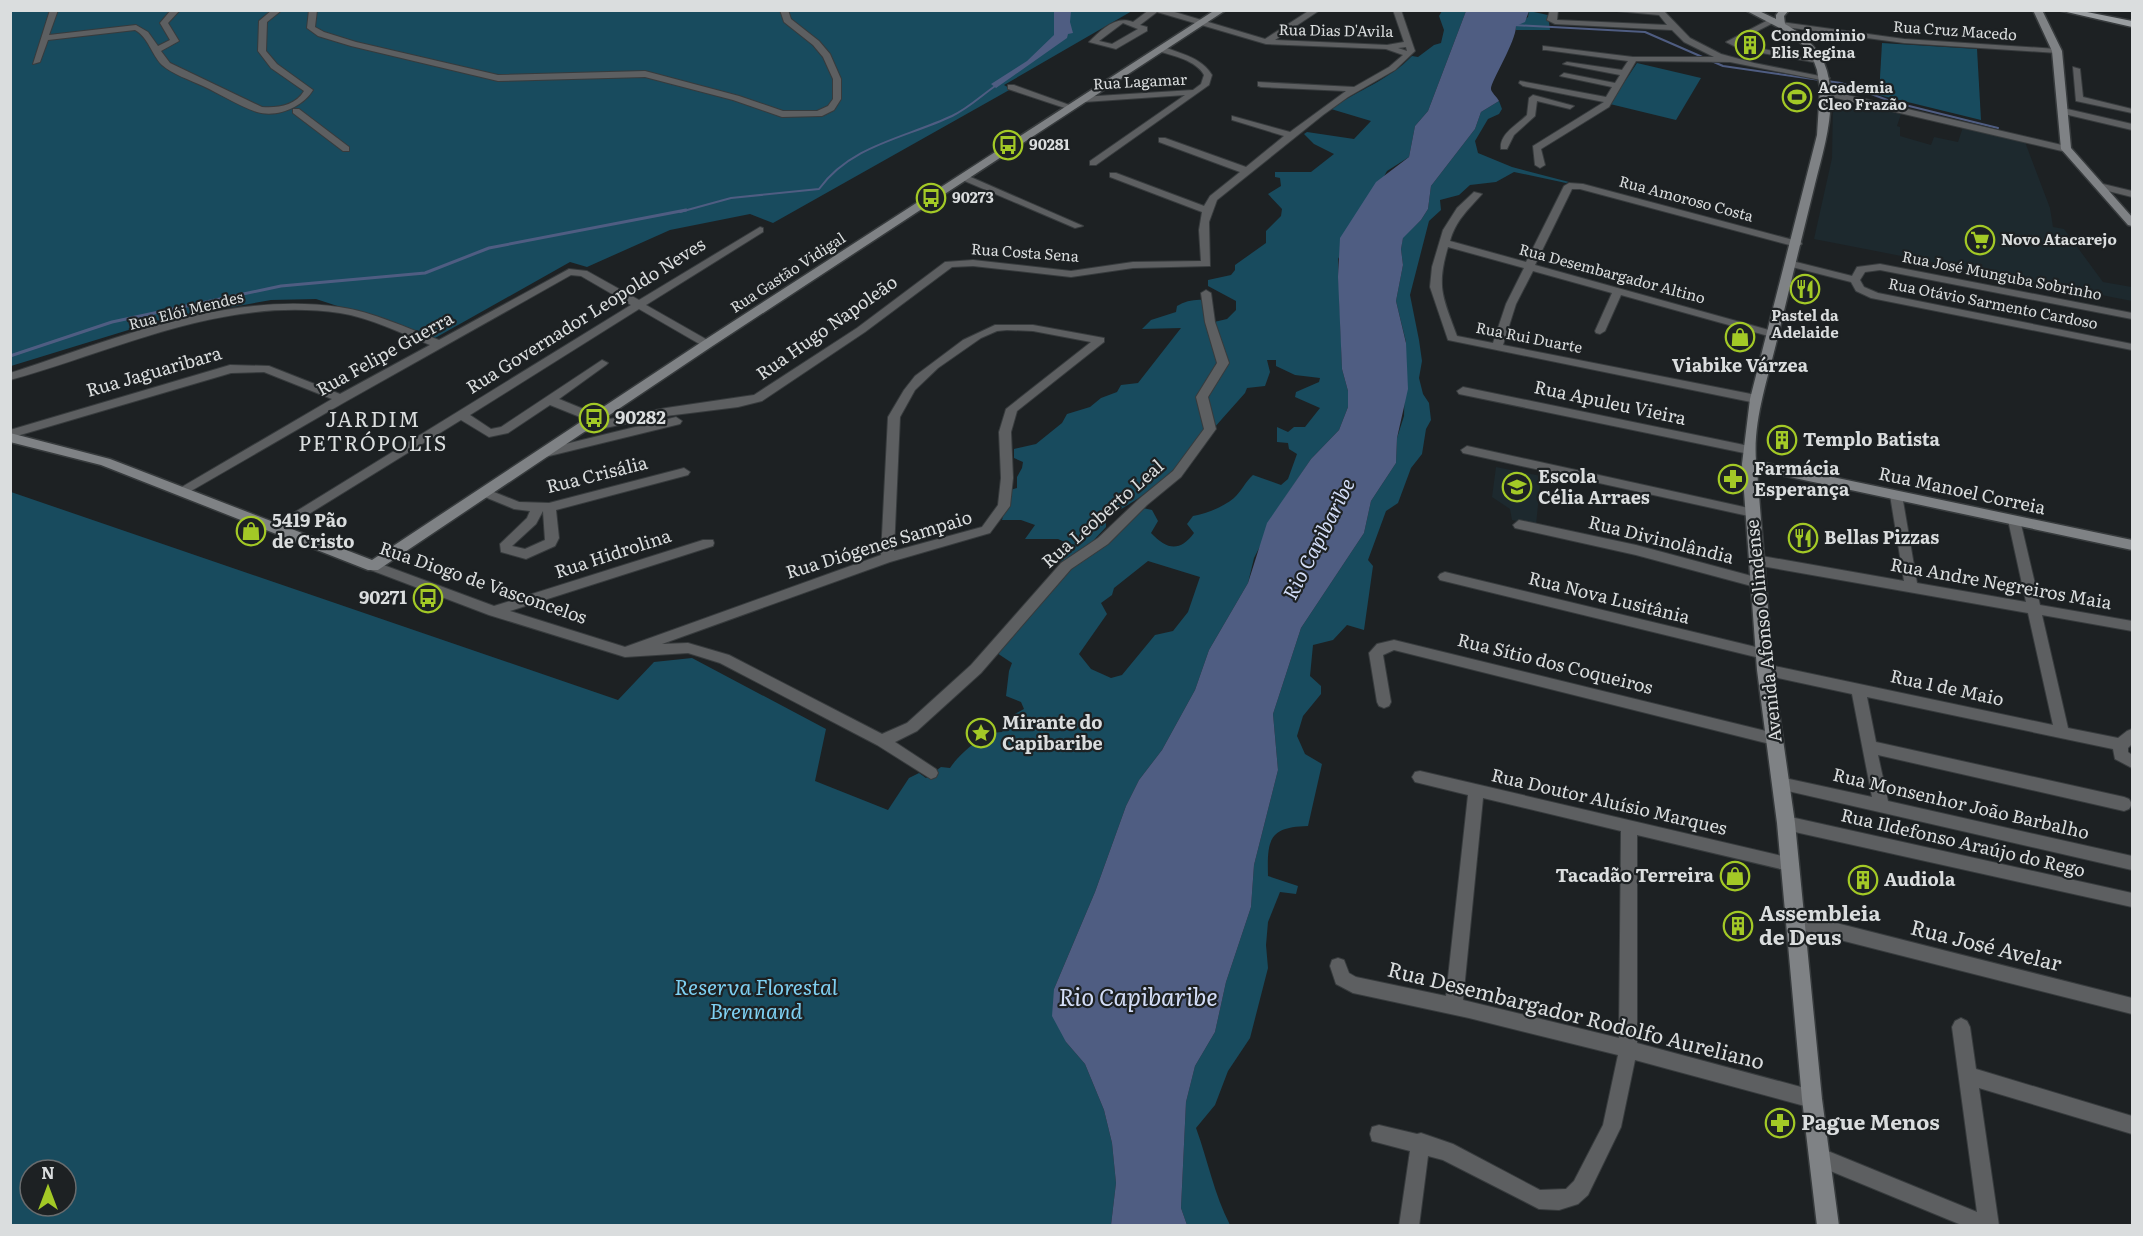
<svg xmlns="http://www.w3.org/2000/svg" width="2143" height="1236" font-family="Literata,serif">
<rect width="100%" height="100%" fill="#1d2123"/>
<g fill="#1d292e">
<polygon points="1833,102 1864,110 1865,103 1902,111 1897,126 1900,127 1900,136 1931,145 1934,137 1958,142 1963,127 2025,142 2050,208 2053,227 2064,229 2103,282 2132,287 2132,301 1814,239 1832,158"/>
<polygon points="1496,467 1541,476 1536,525 1512,520 1510,509 1492,497"/>
</g>
<g fill="#184b5e" fill-rule="evenodd">
<polygon points="11,11 1132,11 1004,85 1011,89 773,223 750,214 670,230 587,267 570,262 435,338 316,299 271,300 161,320 11,366"/>
<path d="M1442,11H1466L1428,111L1415,126L1409,157L1387,171L1338,259L1342,369L1348,391V407L1339,430L1311,459L1284,499L1254,558L1248,583L1209,650L1195,690L1162,750L1139,780L1126,806L1095,892L1054,989L1066,1042L1085,1064L1104,1110L1112,1143L1116,1183L1111,1225L11,1226V492L618,700L654,662L692,658L826,729L815,781L888,810L909,778L919,773L926,778L941,767L950,768C960,753 984,732 1002,732L1013,715L1024,709L1021,702L1006,696L1009,671L1012,663L997,653L1071,569L1143,508L1152,510L1158,521L1151,533C1167,550 1180,552 1194,533L1187,524L1193,516C1206,514 1223,507 1234,498C1241,492 1245,482 1253,475L1281,485L1288,479L1297,454L1289,449L1288,443L1277,442V427L1288,432L1294,427H1305L1320,408L1295,397L1296,392L1319,382L1320,378L1295,375L1276,366V360H1267L1270,372L1265,386L1247,388L1245,393C1204,439 1162,491 1106,517V527L1089,545L1066,562L1058,561L1059,555L1069,544L1058,539H1025L1035,525L1021,520H1002L1010,490L1017,488V477L1022,468L1023,462L1014,458V449L1036,444L1062,423L1067,414L1090,407L1101,398L1117,392L1121,385L1138,383L1181,328L1142,329L1151,320L1176,312L1177,306C1185,301 1195,299 1204,300L1214,322L1227,319L1236,310V301L1208,286V280L1231,275L1235,270V265L1266,243V231L1281,216L1282,209L1268,194L1281,186L1280,178L1275,177V172H1311L1334,154L1314,144L1304,134L1307,132L1354,139L1371,121L1331,109C1358,90 1389,80 1412,56L1418,57L1434,45L1441,43L1444,30L1439,16ZM1148,561L1200,577L1188,612L1173,631L1155,635L1122,675L1111,678L1091,669L1079,654L1107,614L1101,603L1112,595L1114,588ZM30,1170H66V1206H30Z"/>
<polygon points="1529,11 1548,15 1550,30 1516,30 1516,26 1528,17"/>
<polygon points="1882,43 1977,49 1981,120 1879,95"/>
<polygon points="1637,63 1701,78 1676,120 1610,104"/>
<path d="M1499,101L1502,109L1499,114L1488,119L1475,141L1478,153L1512,167L1569,182L1566,183L1514,172L1496,182L1470,185L1459,195L1440,200L1441,210L1429,221L1410,295L1419,340L1422,361L1419,378L1423,394L1429,403L1431,420L1426,429L1422,454L1411,468L1398,503L1386,511L1368,560L1373,566L1364,630L1347,625L1333,640L1313,645L1310,676L1321,686V694L1303,716L1297,736L1305,754L1322,764L1308,826C1269,827 1267,839 1268,876L1298,886L1296,894L1280,892L1268,922L1266,945L1268,968L1250,1038L1228,1071L1215,1105L1196,1128C1208,1161 1214,1194 1230,1225H1187L1181,1208L1186,1102L1195,1066L1215,1032L1226,982L1251,907L1254,865L1278,770L1273,714L1301,628L1364,533L1371,501L1396,463L1397,438L1404,416L1406,342L1396,301L1403,265L1401,249L1403,237L1421,220L1428,209L1431,186L1475,129L1481,112Z"/>
</g>
<g fill="#4f5d82">
<polygon points="1054,11 1071,11 1070,22 1073,33 1068,34 1067,38 996,88 991,84 1027,61 1054,35"/>
<path d="M1466,11H1529L1525,22L1516,26C1516,42 1490,83 1491,89C1491,92 1497,97 1499,101L1481,112L1475,129L1431,186L1428,209L1421,220L1403,238L1401,249L1403,265L1396,301L1406,343L1408,389L1397,438L1396,463L1371,501L1364,533L1301,628L1273,714L1278,770L1254,865L1251,907L1226,982L1215,1032L1195,1066L1186,1102L1181,1208L1187,1225H1111L1116,1183L1112,1143L1104,1110L1085,1064L1066,1042L1052,1016L1054,989L1095,892L1126,806L1139,780L1162,750L1195,690L1209,650L1248,583L1267,523L1311,459L1339,430L1348,407V391L1342,369L1338,277L1340,238L1376,182L1409,157L1415,126L1428,111Z"/>
</g>
<g fill="none" stroke-linecap="round" stroke-linejoin="round">
<g stroke="#4f5d82" stroke-width="2">
<polyline points="1513,25 1645,32 1723,66 1841,83 1893,102 1998,128"/>
<path d="M680,212L731,198L819,189C851,145 905,138 952,116C969,108 983,94 998,84"/>
</g>
<polyline stroke="#4f5d82" stroke-width="3" points="10,356 112,322 281,286 425,273 489,248 686,210"/>
<g stroke="#373b3d" stroke-width="2">
<g id="street">
<path d="M50,10H58L49,35L136,25L148,32L158,46L170,40L160,23L171,10H180L168,23L179,41L161,51L170,63L262,107C278,108 295,106 304,91L271,68L258,51L259,21L272,10H282L267,22L266,51L277,64L313,90C303,107 277,118 257,112C239,106 220,94 203,86C190,80 172,74 162,65C151,54 149,38 135,30L48,40L40,62L33,64Z"/>
<polygon points="309,10 317,10 315,27 324,32 356,42 498,75 645,71 739,96 783,111 817,111 828,106 833,99 833,79 823,57 813,45 784,22 780,10 788,10 791,19 819,41 830,54 841,79 841,99 834,110 822,116 782,117 733,100 645,77 498,81 351,46 318,36 307,28"/>
<path d="M1149,10H1168L1265,39L1310,10H1320L1275,40L1387,45L1404,42L1393,10H1401L1415,51L1395,70L1348,97L1323,115L1217,200L1209,222L1210,266L1133,268L1071,277L973,266L952,267L865,332L762,401L738,407L666,416L579,433L575,432L573,429L579,425L666,408L754,395L857,328L945,262L973,260L1071,271L1133,262L1201,261L1199,230L1202,212L1110,177V173H1116L1204,206L1210,196L1240,172L1159,142V138H1165L1246,167L1284,136L1232,120V116L1290,132L1346,91L1261,87L1258,86V82L1354,87L1389,67L1403,55L1386,49L1266,44L1157,12L1140,25L1147,27V31L1116,49L1089,42C1101,30 1116,15 1133,22ZM1123,23L1138,29L1112,44L1099,41ZM1406,47L1407,51L1398,48Z"/>
<polygon points="1550,10 1558,10 1557,20 1667,25 1659,15 1606,10 1663,10 1690,38 1721,54 1754,63 1830,78 1826,81 1730,62 1636,61 1609,107 1541,149 1545,165 1540,168 1535,165 1533,146 1604,102 1523,86 1519,83 1520,81 1606,97 1612,87 1560,76 1564,73 1615,83 1620,75 1563,64 1567,62 1622,70 1628,61 1546,50 1543,50 1543,46 1633,57 1714,57 1684,42 1672,30 1555,24 1547,20"/>
<polygon points="1772,18 1775,18 1775,22 1736,42 1742,45 1821,60 1825,62 1824,64 1740,49 1726,42"/>
<polygon points="1781,22 1904,39 2057,49 2061,51 2057,53 1904,43 1778,26 1777,24"/>
<path d="M1158,47H1164C1182,54 1202,58 1212,75L1209,85L1096,165H1090V161L1185,95L1084,102L1080,99L1081,97L1193,90L1201,84L1204,75C1196,60 1173,56 1158,51Z"/>
<polygon points="2073,67 2080,69 2083,97 2132,109 2132,113 2076,101"/>
<polygon points="1008,85 1014,85 1075,107 1068,109 1008,89"/>
<polygon points="1826,90 2066,146 2071,149 2066,152 1823,95 1822,93"/>
<path d="M1533,95L1574,106L1570,109L1537,101L1535,116L1514,135L1507,149H1501C1499,134 1517,125 1527,115L1529,98Z"/>
<polygon points="2063,108 2132,124 2132,130 2060,113 2060,109"/>
<polygon points="293,109 299,109 349,147 349,151 343,151 293,113"/>
<polygon points="960,175 966,175 1083,226 1075,228 960,179"/>
<path d="M1569,183L1583,184L1801,242L1802,244L1797,247L1580,189H1572L1535,265L1776,332L1777,334L1772,337L1621,295L1605,331L1600,334L1596,333L1595,331L1612,293L1533,271L1516,304L1503,345L1756,395L1760,396V402L1756,403L1448,340L1430,287L1432,267L1443,230L1457,208L1474,192L1482,194C1468,210 1456,220 1450,241L1526,262L1564,186ZM1448,247L1524,268L1506,304L1493,343L1457,336C1443,297 1436,288 1448,247Z"/>
<polygon points="2099,183 2132,191 2132,197 2096,188 2096,184"/>
<path d="M760,227L763,228V232L646,305L711,342V346H703L639,309L470,415L491,429L501,427L602,360L608,363L606,365L559,399L598,415L600,418L598,421H590L550,405L508,433L489,437L461,420L278,533L274,531L272,528L274,525L631,305L581,276L571,275L345,402L184,495L178,491L180,488L332,399L264,372L231,373L10,438V430L230,365L269,366L340,394L430,345C401,333 371,318 340,313C224,296 118,350 10,380V373C115,339 227,291 339,307C374,312 406,328 439,340L569,269L587,271L639,300Z"/>
<polygon points="1792,261 1852,276 1857,267 1880,264 2132,313 2132,319 1880,270 1865,272 1860,280 1864,287 1878,293 2132,344 2132,350 1871,298 1856,291 1851,282 1788,266 1787,264"/>
<path d="M1206,290L1211,293L1215,322L1229,363L1208,397L1216,429L1181,477L1147,505L1108,544L1071,569L981,673L917,731L895,742L936,769L938,773L936,777L931,779L877,745L720,663L688,653L625,657L489,615L368,569L366,566L368,563H378L494,606L703,540H713L714,543L713,546L510,611L625,647L881,555L888,417L904,390L915,376L963,340L995,325H1033L1104,338V342L1017,411L1011,432L1013,478L1010,506L990,533L890,562L662,644L688,643L729,655L882,734L907,723L971,665L1061,563L1098,538L1139,499L1173,471L1204,429L1196,397L1217,363L1205,322L1201,293ZM1007,330L1033,331L1091,342L1006,409L999,432L1001,478L998,505L982,527L894,551L900,417L915,390L938,368L981,338L997,331Z"/>
<polygon points="1463,387 1749,446 1755,450 1749,454 1459,394 1457,391"/>
<polygon points="676,417 682,421 680,424 541,458 535,454 541,450"/>
<polygon points="1467,446 1753,509 1759,513 1753,517 1463,453 1461,450"/>
<path d="M684,468L690,472L688,475L556,510L559,538L555,546L526,559L501,552L500,544L527,518L530,511L514,509L480,495L478,492L484,488L519,502L549,503ZM543,511L545,540L525,549L512,546L536,524Z"/>
<polygon points="1896,491 1902,495 1917,583 2026,602 2008,520 2014,516 2020,520 2040,605 2132,621 2132,631 2042,615 2068,728 2118,738 2127,731 2132,729 2132,744 2128,748 2128,752 2132,755 2132,768 2115,759 2113,749 1867,697 1876,742 2124,797 2129,799 2132,804 2129,809 2124,811 1878,755 1888,801 2132,856 2132,870 1775,788 1772,783 1775,778 1780,777 1872,797 1852,694 1760,674 1758,670 1760,666 1765,664 2053,725 2028,613 1756,565 1750,560 1756,555 1904,581 1890,495"/>
<polygon points="1519,520 1636,545 1759,578 1766,583 1759,588 1636,555 1515,528 1513,525"/>
<polygon points="1445,572 1764,649 1769,650 1771,654 1769,658 1764,659 1440,580 1438,577 1440,574"/>
<polygon points="1394,640 1774,733 1779,735 1781,739 1779,743 1774,745 1394,650 1383,655 1391,702 1389,706 1384,708 1379,706 1377,702 1369,653 1377,644"/>
<path d="M1420,771L1795,859L1797,864L1795,869L1789,871L1637,835V1043L1812,1090L1818,1093L1821,1099L1818,1105L1812,1108L1635,1060L1621,1127L1588,1195L1578,1204L1559,1210L1539,1209L1443,1160L1428,1156L1419,1226H1399L1410,1151L1372,1141L1370,1134L1372,1127L1379,1125L1417,1134L1421,1133L1453,1144L1540,1190L1566,1189L1574,1181L1603,1125L1618,1055L1469,1018L1353,993L1336,984L1330,966L1332,960L1338,958L1344,960L1349,973L1356,977L1446,996L1468,795L1415,782L1412,777L1415,772ZM1483,798L1621,831L1619,1038L1463,1000Z"/>
<polygon points="1786,816 2132,893 2132,907 1786,830 1781,828 1778,823 1781,818"/>
<polygon points="1793,912 2132,998 2132,1014 1793,928 1787,925 1785,920 1787,915"/>
<polygon points="1961,1018 1967,1021 1970,1027 1976,1069 2132,1116 2132,1134 1979,1088 1999,1226 1964,1226 1811,1163 1809,1156 1811,1149 1818,1147 1977,1212 1952,1027 1955,1021"/>
</g>
</g>
<g stroke="#373b3d" stroke-width="3">
<g id="secondary">
<polygon points="1215,10 1226,10 711,347 378,570 368,570 101,465 10,442 10,433 110,459 372,560 703,341"/>
<path d="M1745,10H1757L1776,19V15L1780,10H1789L1784,16L1785,24C1804,35 1821,49 1827,71C1837,108 1824,148 1815,184C1802,237 1789,290 1776,344C1767,381 1753,422 1756,461L2132,540V550L1757,470L1773,670L1795,823L1822,1099L1839,1226H1817L1802,1099L1777,823L1757,670L1742,464L1750,399L1817,135L1820,88L1817,70L1812,56L1803,45L1789,33Z"/>
<polygon points="2033,10 2042,10 2062,51 2071,148 2132,217 2132,226 2128,225 2061,149 2052,51"/>
</g>
</g>
<g stroke="#373b3d" stroke-width="3">
<polygon id="primary" points="2058,10 2077,10 2132,21 2132,27"/>
</g>
<use href="#street" fill="#5d5f61" fill-rule="evenodd"/>
<use href="#secondary" fill="#7f8285" fill-rule="evenodd"/>
<use href="#primary" fill="#9a9ea1" fill-rule="evenodd"/>
</g>
<defs>
<g id="building-ring" transform="scale(1.5)"><circle r="9.5" fill="#1d2123" stroke="#a3c926" stroke-width="1.5"/><path d="M-4-6H4V6H1V3H-1V6H-4ZM-2.5-4.3h1.7v1.8h-1.7ZM.8-4.3h1.7v1.8H.8ZM-2.5-1h1.7V.8h-1.7ZM.8-1h1.7V.8H.8Z" fill="#a3c926"/></g>
<g id="stadium-ring" transform="scale(1.5)"><circle r="9.5" fill="#1d2123" stroke="#a3c926" stroke-width="1.5"/><path d="M0-5a6.5 5 0 1 0 0 10a6.5 5 0 1 0 0-10ZM-3.5-1.8h7v3.6h-7Z" fill="#a3c926"/></g>
<g id="bus-ring" transform="scale(1.5)"><circle r="9.5" fill="#1d2123" stroke="#a3c926" stroke-width="1.5"/><path d="M-5-6H5V4H4V6H2V4H-2V6H-4V4H-5ZM-3.5-4V0h7V-4ZM-3.5 1.2v1.5H-2V1.2ZM2 1.2v1.5H3.5V1.2Z" fill="#a3c926"/></g>
<g id="supermarket-ring" transform="scale(1.5)"><circle r="9.5" fill="#1d2123" stroke="#a3c926" stroke-width="1.5"/><path d="M-6-5.5h2.5l.6 2H6L4.5 2H-2.5L-4.4-4H-6ZM-1.5 3.2a1.3 1.3 0 1 0 .1 0ZM3 3.2a1.3 1.3 0 1 0 .1 0Z" fill="#a3c926"/></g>
<g id="restaurant-ring" transform="scale(1.5)"><circle r="9.5" fill="#1d2123" stroke="#a3c926" stroke-width="1.5"/><path d="M-5-6h1v4h1v-4h1v4h1v-4h1v5L-1.5 .5V6h-2V.5L-5-1ZM5-6V6H3V1.5H1.5Q1.5-4 5-6Z" fill="#a3c926"/></g>
<g id="shop-ring" transform="scale(1.5)"><circle r="9.5" fill="#1d2123" stroke="#a3c926" stroke-width="1.5"/><path d="M-5-2.5h2.3a2.7 3.5 0 0 1 5.4 0H5L5.5 6h-11ZM-1.5-2.5h3a1.5 2.3 0 0 0-3 0Z" fill="#a3c926"/></g>
<g id="pharmacy-ring" transform="scale(1.5)"><circle r="9.5" fill="#1d2123" stroke="#a3c926" stroke-width="1.5"/><path d="M-2-6h4v4h4v4h-4v4h-4v-4h-4v-4h4Z" fill="#a3c926"/></g>
<g id="school-ring" transform="scale(1.5)"><circle r="9.5" fill="#1d2123" stroke="#a3c926" stroke-width="1.5"/><path d="M0-5L7-2L0 1L-7-2ZM-4 1L0 2.5L4 1V4Q0 6-4 4Z" fill="#a3c926"/></g>
<g id="sight-ring" transform="scale(1.5)"><circle r="9.5" fill="#1d2123" stroke="#a3c926" stroke-width="1.5"/><path d="M0-6L1.8-2.2L6-1.7L2.9 1.2L3.7 5.4L0 3.3L-3.7 5.4L-2.9 1.2L-6-1.7L-1.8-2.2Z" fill="#a3c926"/></g>
</defs>
<g fill-rule="evenodd">
<use href="#building-ring" x="1750" y="45"/>
<use href="#stadium-ring" x="1797" y="97"/>
<use href="#bus-ring" x="1008" y="145"/>
<use href="#bus-ring" x="931" y="198"/>
<use href="#supermarket-ring" x="1980" y="240"/>
<use href="#restaurant-ring" x="1805" y="289"/>
<use href="#shop-ring" x="1740" y="337"/>
<use href="#bus-ring" x="594" y="418"/>
<use href="#building-ring" x="1782" y="440"/>
<use href="#pharmacy-ring" x="1733" y="479"/>
<use href="#school-ring" x="1517" y="487"/>
<use href="#shop-ring" x="251" y="531"/>
<use href="#restaurant-ring" x="1803" y="538"/>
<use href="#bus-ring" x="428" y="598"/>
<use href="#sight-ring" x="981" y="733"/>
<use href="#shop-ring" x="1735" y="876"/>
<use href="#building-ring" x="1863" y="880"/>
<use href="#building-ring" x="1738" y="926"/>
<use href="#pharmacy-ring" x="1780" y="1123"/>
</g>
<g text-anchor="middle" stroke-width="4.5" stroke-linejoin="round" paint-order="stroke">
<g font-size="15" fill="#daddde" stroke="#1d2123">
<text transform="translate(1336 31) rotate(1)" y="5">Rua Dias D'Avila</text>
<text transform="translate(1955 31) rotate(4)" y="5">Rua Cruz Macedo</text>
<text transform="translate(1140 82) rotate(-3)" y="5">Rua Lagamar</text>
<text transform="translate(1686 199) rotate(15)" y="5">Rua Amoroso Costa</text>
<text transform="translate(1025 253) rotate(4)" y="5">Rua Costa Sena</text>
<text transform="translate(788 273) rotate(-33)" y="5">Rua Gastão Vidigal</text>
<text transform="translate(1612 274) rotate(15)" y="5">Rua Desembargador Altino</text>
<text transform="translate(2002 276) rotate(11)" y="5">Rua José Munguba Sobrinho</text>
<text transform="translate(1993 304) rotate(11)" y="5">Rua Otávio Sarmento Cardoso</text>
<text transform="translate(186 311) rotate(-14)" y="5">Rua Elói Mendes</text>
<text transform="translate(1529 338) rotate(11)" y="5">Rua Rui Duarte</text>
</g>
<g font-size="15" font-weight="bold" fill="#daddde" stroke="#1d2123" text-anchor="start">
<text x="1771" y="41">Condominio<tspan x="1771" dy="17">Elis Regina</tspan></text>
<text x="1818" y="93">Academia<tspan x="1818" dy="17">Cleo Frazão</tspan></text>
<text x="1029" y="150">90281</text>
<text x="952" y="203">90273</text>
<text x="2001" y="245">Novo Atacarejo</text>
<text x="1805" y="321" text-anchor="middle">Pastel da<tspan x="1805" dy="17">Adelaide</tspan></text>
</g>
<g font-size="18" fill="#daddde" stroke="#1d2123">
<text transform="translate(586 316) rotate(-32)" y="6">Rua Governador Leopoldo Neves</text>
<text transform="translate(827 328) rotate(-35)" y="6">Rua Hugo Napoleão</text>
<text transform="translate(385 354) rotate(-29)" y="6">Rua Felipe Guerra</text>
<text transform="translate(154 372) rotate(-16)" y="6">Rua Jaguaribara</text>
<text transform="translate(1610 403) rotate(12)" y="6">Rua Apuleu Vieira</text>
<text transform="translate(597 475) rotate(-14)" y="6">Rua Crisália</text>
<text transform="translate(1962 491) rotate(12)" y="6">Rua Manoel Correia</text>
<text transform="translate(1103 514) rotate(-41)" y="6">Rua Leoberto Leal</text>
<text transform="translate(1661 540) rotate(14)" y="6">Rua Divinolândia</text>
<text transform="translate(879 545) rotate(-17)" y="6">Rua Diógenes Sampaio</text>
<text transform="translate(613 554) rotate(-18)" y="6">Rua Hidrolina</text>
<text transform="translate(483 583) rotate(19)" y="6">Rua Diogo de Vasconcelos</text>
<text transform="translate(2001 584) rotate(10)" y="6">Rua Andre Negreiros Maia</text>
<text transform="translate(1609 598) rotate(14)" y="6">Rua Nova Lusitânia</text>
<text transform="translate(1764 631) rotate(-96)" y="6">Avenida Afonso Olindense</text>
<text transform="translate(1555 664) rotate(14)" y="6">Rua Sítio dos Coqueiros</text>
<text transform="translate(1947 688) rotate(12)" y="6">Rua 1 de Maio</text>
<text transform="translate(1609 802) rotate(13)" y="6">Rua Doutor Aluísio Marques</text>
<text transform="translate(1961 804) rotate(13)" y="6">Rua Monsenhor João Barbalho</text>
<text transform="translate(1963 843) rotate(13)" y="6">Rua Ildefonso Araújo do Rego</text>
</g>
<g font-size="18" font-weight="bold" fill="#daddde" stroke="#1d2123" text-anchor="start">
<text x="1740" y="372" text-anchor="middle">Viabike Várzea</text>
<text x="615" y="424">90282</text>
<text x="1803" y="446">Templo Batista</text>
<text x="1754" y="475">Farmácia<tspan x="1754" dy="21">Esperança</tspan></text>
<text x="1538" y="483">Escola<tspan x="1538" dy="21">Célia Arraes</tspan></text>
<text x="272" y="527">5419 Pão<tspan x="272" dy="21">de Cristo</tspan></text>
<text x="1824" y="544">Bellas Pizzas</text>
<text x="407" y="604" text-anchor="end">90271</text>
<text x="1002" y="729">Mirante do<tspan x="1002" dy="21">Capibaribe</tspan></text>
<text x="1714" y="882" text-anchor="end">Tacadão Terreira</text>
<text x="1884" y="886">Audiola</text>
</g>
<g font-size="20" font-style="italic" fill="#d3ddf7" stroke="#1d2123">
<text transform="translate(1319 539) rotate(-63)" y="7">Rio Capibaribe</text>
</g>
<g font-size="21" letter-spacing="1.5" fill="#daddde" stroke="#1d2123">
<text x="373" y="427">JARDIM<tspan x="373" dy="24">PETRÓPOLIS</tspan></text>
</g>
<g font-size="21" font-weight="bold" fill="#daddde" stroke="#1d2123" text-anchor="start">
<text x="1759" y="921">Assembleia<tspan x="1759" dy="24">de Deus</tspan></text>
<text x="1801" y="1130">Pague Menos</text>
</g>
<g font-size="21" fill="#daddde" stroke="#1d2123">
<text transform="translate(1986 946) rotate(14)" y="7">Rua José Avelar</text>
<text transform="translate(1576 1016) rotate(14)" y="7">Rua Desembargador Rodolfo Aureliano</text>
</g>
<g font-size="21" font-style="italic" fill="#7ed0f2" stroke="#1d2123">
<text x="756" y="995">Reserva Florestal<tspan x="756" dy="24">Brennand</tspan></text>
</g>
<g font-size="24" font-style="italic" fill="#d3ddf7" stroke="#1d2123">
<text x="1138" y="1006">Rio Capibaribe</text>
</g>
</g>
<rect width="2143" height="1236" fill="none" stroke="#daddde" stroke-width="24"/>
<g transform="translate(48 1188)"><circle r="28" fill="#1d2123" stroke="#696c6e" stroke-width="1.5"/>
<path d="M0-4.5L10 22L0 15L-10 22Z" fill="#a3c926"/>
<text y="-9" font-size="16" font-weight="bold" text-anchor="middle" fill="#daddde">N</text>
</g>
</svg>
